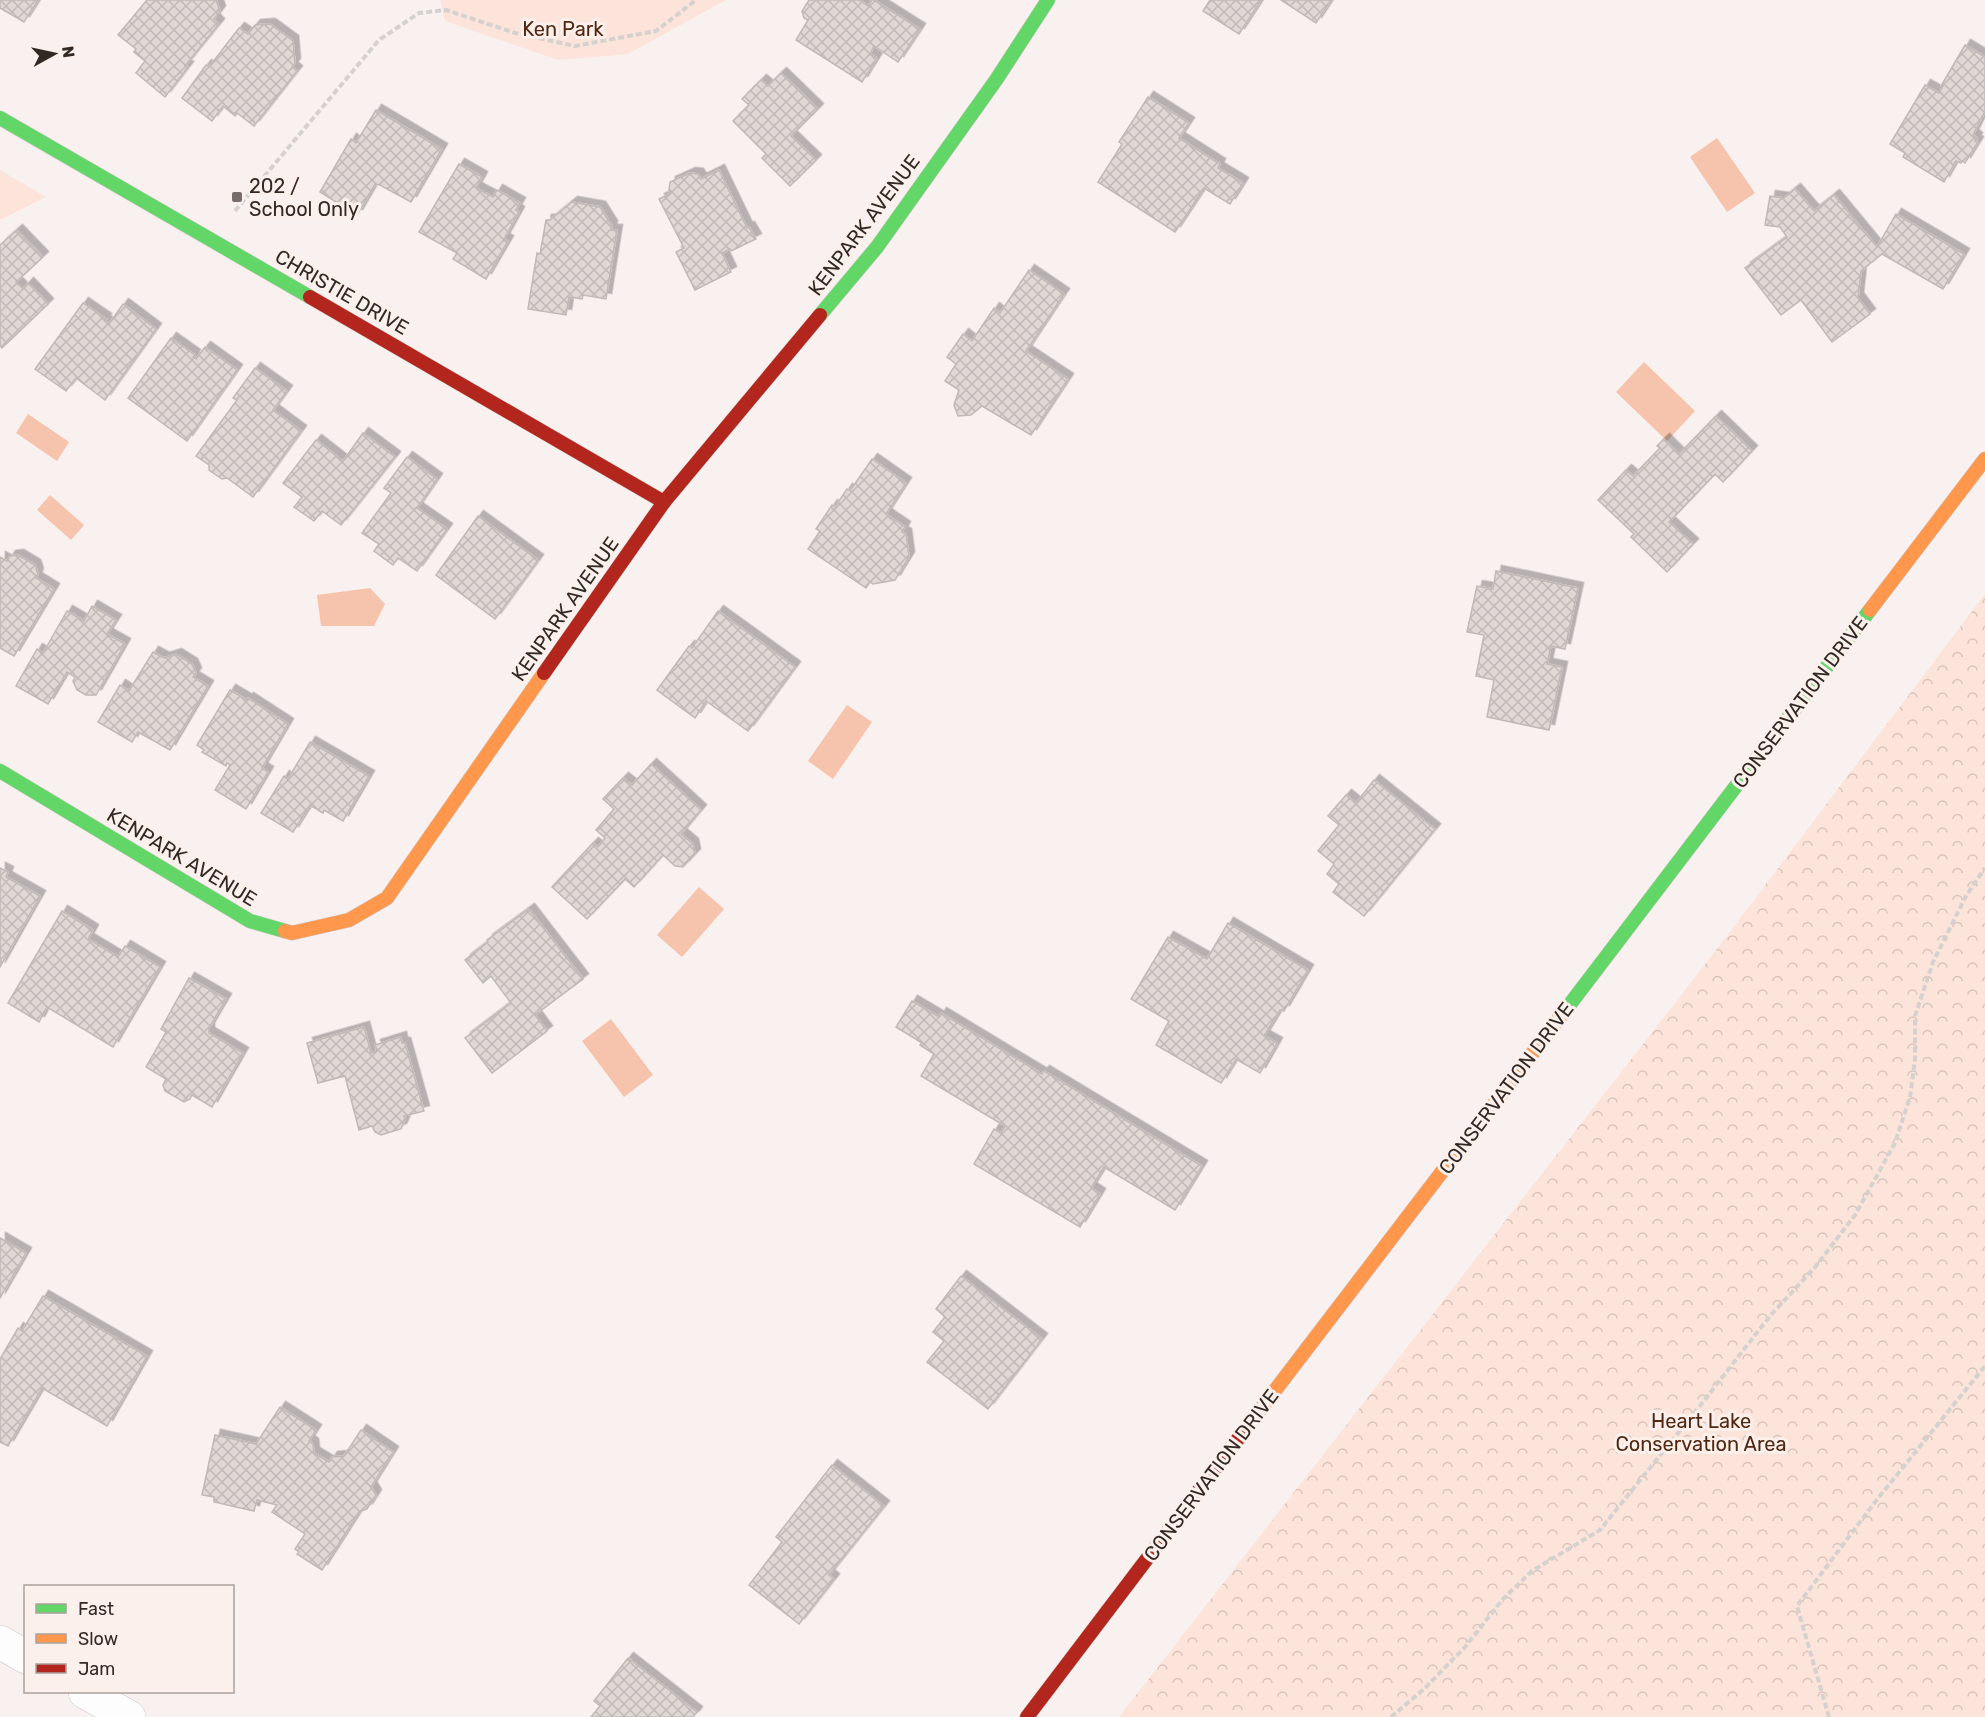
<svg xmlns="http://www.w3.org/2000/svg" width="1985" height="1717" font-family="Rubik,sans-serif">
<defs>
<pattern id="forest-crowns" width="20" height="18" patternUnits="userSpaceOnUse" patternTransform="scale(1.5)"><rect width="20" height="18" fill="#fce4da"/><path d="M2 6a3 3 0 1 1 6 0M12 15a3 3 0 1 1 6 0" fill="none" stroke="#d8c4bb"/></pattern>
<pattern id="building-cross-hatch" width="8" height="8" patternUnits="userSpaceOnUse" patternTransform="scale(1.5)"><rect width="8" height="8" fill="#e0d8d5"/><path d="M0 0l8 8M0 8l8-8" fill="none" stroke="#c1b9b7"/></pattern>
<filter id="shadow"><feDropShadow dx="5.5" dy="-5.5" stdDeviation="0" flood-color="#0004"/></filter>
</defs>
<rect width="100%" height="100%" fill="#f8f1f0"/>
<g fill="#fce4da">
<polygon points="440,0 726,0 628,54 558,60 445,21"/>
<polygon points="0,170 46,197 0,220"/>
</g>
<polygon fill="url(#forest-crowns)" points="1985,594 1985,1717 1119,1717 1717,949"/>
<g fill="#f6c3ac">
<polygon points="1717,138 1755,193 1727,212 1690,157"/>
<polygon points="1644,362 1695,411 1667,441 1616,392"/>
<polygon points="28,414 69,442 57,461 16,433"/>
<polygon points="50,495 84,525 71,540 37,510"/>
<polygon points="370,588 385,604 374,626 321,626 317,595"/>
<polygon points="847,705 872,722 833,779 808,761"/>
<polygon points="699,887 724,909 682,957 657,935"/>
<polygon points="611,1019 653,1075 624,1097 582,1041"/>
</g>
<g fill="url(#building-cross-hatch)" stroke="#c1b9b6" stroke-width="1.5" filter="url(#shadow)">
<polygon points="0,0 38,0 24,22 0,8"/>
<polygon points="147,0 216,0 220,11 214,19 219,24 185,66 188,67 165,97 136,73 145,61 134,52 136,49 118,35"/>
<polygon points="809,0 859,0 868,6 872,0 874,0 920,29 898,62 874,46 870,54 877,58 862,82 796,40 808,20 804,18 802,11"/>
<polygon points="1210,0 1261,0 1239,34 1203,11"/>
<polygon points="1281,0 1331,0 1316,23"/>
<polygon points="270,24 293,41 295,64 292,67 297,71 254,126 237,113 235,116 223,106 212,121 182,98 206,65 209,67 239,28 248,34 255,25"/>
<polygon points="1965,45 1985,57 1985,111 1973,135 1977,138 1975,141 1978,142 1965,163 1962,161 1961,163 1956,161 1944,182 1903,157 1905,153 1890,144 1925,85 1939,93 1943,86 1941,86"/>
<polygon points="781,73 818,109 791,136 816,160 790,186 762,158 766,154 733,121 749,105 742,99 761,80 768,86"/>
<polygon points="1148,97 1189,123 1179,138 1220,164 1218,168 1243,183 1230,204 1204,188 1175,232 1098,182 1122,144 1119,142"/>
<polygon points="376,110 442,149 411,202 380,185 375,184 357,215 320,192 351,139 356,143"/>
<polygon points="459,164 482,177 476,188 493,197 497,190 520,203 516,210 519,212 504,239 508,241 486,279 453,259 457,253 419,232"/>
<polygon points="719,170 747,228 749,227 756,239 731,251 730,249 722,253 731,272 695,290 676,252 684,248 659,199 671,193 669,190 670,182 690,173 698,174 701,179"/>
<polygon points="1795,189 1814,211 1834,195 1877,247 1896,214 1964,254 1943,289 1882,254 1861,271 1858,298 1870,314 1832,342 1801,300 1781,315 1745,268 1787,237 1780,227 1765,225 1770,196 1784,198"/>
<polygon points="572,202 600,207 612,226 611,230 617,230 606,299 583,295 582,299 569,297 566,315 528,309 537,253 540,254 546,220 550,220"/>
<polygon points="17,230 43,257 16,282 23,289 28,283 48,304 2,348 0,346 0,245"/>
<polygon points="1029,270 1064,294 1026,351 1068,379 1031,435 982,406 971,415 958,416 954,405 959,390 945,381 956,364 947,357 963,334 972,341 994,308 1000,313"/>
<polygon points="83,303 106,319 104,320 109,324 123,304 156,329 105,400 76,378 66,391 35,369"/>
<polygon points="171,338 195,355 193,357 196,359 205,347 237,370 187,441 128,398"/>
<polygon points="255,368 287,391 273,410 301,431 253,497 227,478 222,479 209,470 209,465 196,456 237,400 233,398"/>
<polygon points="1716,416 1752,451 1723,482 1715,474 1669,522 1693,544 1667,572 1631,537 1634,534 1598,500 1626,470 1633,476 1660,448 1657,446 1664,439 1679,454"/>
<polygon points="363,433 395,457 341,525 322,511 314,521 294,507 302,497 283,483 316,440 343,461"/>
<polygon points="407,457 437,479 417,508 447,529 417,571 398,558 393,565 374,551 379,544 362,533 391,493 384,488"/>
<polygon points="872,459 906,483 886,514 905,527 902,532 906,534 909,557 895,580 873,584 870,582 866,588 808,549 820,531 816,529 832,505 835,507 847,489 850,491"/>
<polygon points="478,516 538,560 495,619 436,575"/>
<polygon points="18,555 35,565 38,574 36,578 54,589 14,656 0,648 0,557 7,561 10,556"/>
<polygon points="1496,571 1578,588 1565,649 1551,646 1547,664 1562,667 1549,730 1487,717 1494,680 1476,676 1484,635 1467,632 1477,586 1493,589"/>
<polygon points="92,606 116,620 107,634 125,644 96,695 86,695 77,690 73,681 75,677 67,672 48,704 16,686 37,649 43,653 67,611 84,621"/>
<polygon points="718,611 795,667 748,731 706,701 695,718 657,690 689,646 692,648"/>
<polygon points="153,652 164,658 176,654 192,664 196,673 193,677 208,686 170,750 138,732 132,742 98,722 120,685 129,691"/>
<polygon points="230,690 247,700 248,698 288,724 262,768 268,772 246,809 215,790 230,765 227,763 226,766 202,752 204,750 197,745"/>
<polygon points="310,742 369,776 343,821 324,810 323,813 310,805 293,832 261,813 284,776 288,779"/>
<polygon points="651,764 701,810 681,834 693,844 695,854 683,867 675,866 663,855 634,887 625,879 587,919 552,887 593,843 598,847 605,838 596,830 614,809 603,799 623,778 632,785"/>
<polygon points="1374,780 1435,829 1364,916 1333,892 1339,884 1327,874 1334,864 1318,851 1339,825 1328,816 1346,795 1356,803"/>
<polygon points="0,868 8,872 6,877 40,896 0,967"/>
<polygon points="529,909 583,979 535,1015 547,1031 492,1073 465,1038 511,1003 491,976 483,983 465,960 488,942 487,940"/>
<polygon points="62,911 93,930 88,939 118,957 125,946 160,967 113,1047 47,1007 39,1022 8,1003"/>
<polygon points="1228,923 1308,970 1284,1011 1280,1010 1264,1036 1277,1043 1260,1073 1236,1059 1221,1083 1156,1045 1169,1021 1131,999 1168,937 1207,959"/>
<polygon points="189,978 226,999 209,1028 209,1033 243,1053 212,1107 192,1095 190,1099 184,1102 165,1091 163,1085 166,1079 146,1067 166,1032 161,1029"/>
<polygon points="912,1001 939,1017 941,1013 1042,1074 1044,1071 1202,1166 1175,1210 1104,1167 1091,1188 1100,1194 1080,1227 974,1164 994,1129 1001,1133 1005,1126 921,1076 934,1054 920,1045 922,1043 896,1027"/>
<polygon points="364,1027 371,1053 377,1051 375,1045 401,1037 402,1043 405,1043 424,1111 404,1116 405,1120 401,1129 381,1135 375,1132 372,1126 359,1130 345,1076 318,1083 307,1043"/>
<polygon points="0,1238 26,1253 0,1298"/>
<polygon points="961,1276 1042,1339 988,1409 927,1362 944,1341 933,1332 945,1317 936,1309"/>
<polygon points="43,1296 147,1356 107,1426 42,1388 8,1446 0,1442 0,1359 18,1328 22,1331"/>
<polygon points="280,1407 316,1430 309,1441 313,1444 314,1453 329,1462 332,1457 344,1456 361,1430 393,1452 371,1487 376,1495 367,1509 359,1512 322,1570 297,1554 299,1552 295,1549 305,1534 272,1512 277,1505 257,1500 254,1511 214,1502 214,1497 202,1495 215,1435 256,1444"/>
<polygon points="832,1465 884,1506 829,1575 834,1579 799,1624 749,1585 782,1542 776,1537"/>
<polygon points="628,1658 697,1712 693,1717 591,1717 600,1706 594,1701"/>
</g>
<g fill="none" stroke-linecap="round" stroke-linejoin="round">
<g stroke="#d0c8c5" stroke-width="34">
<g id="street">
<polyline points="0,1642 26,1657"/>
<polyline points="85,1692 129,1717"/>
</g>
</g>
<g stroke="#d0c8c5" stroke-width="15">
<g id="fast">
<polyline points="0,118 310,297"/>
<polyline points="820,315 877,247 996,80 1048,0"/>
<polyline points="0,771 250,921 285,931"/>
<polyline points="1561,1016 1870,610"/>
</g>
</g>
<g stroke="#d0c8c5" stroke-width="15">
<g id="slow">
<polyline points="1870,610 1985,459"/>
<polyline points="285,931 292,933 349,920 387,898 544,673"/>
<polyline points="1244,1431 1561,1016"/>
</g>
</g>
<g stroke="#d0c8c5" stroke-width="15">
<g id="jam">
<polyline points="310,297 664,502"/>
<polyline points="544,673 664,502 820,315"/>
<polyline points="1027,1717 1244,1431"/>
</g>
</g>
<g stroke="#d4d1cf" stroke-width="4" stroke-dasharray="6 3" stroke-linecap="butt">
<polyline points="235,211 379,40 419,13 446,10 515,33 575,46 656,31 696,0"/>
<polyline points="1391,1717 1424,1689 1465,1647 1503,1599 1532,1571 1600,1530 1699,1407 1770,1316 1816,1266 1855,1215 1895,1143 1910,1097 1915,1060 1915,1016 1933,962 1966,896 1985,868"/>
<polyline points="1829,1717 1797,1606 1875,1502 1985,1366"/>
</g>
<use href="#street" stroke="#fefdfd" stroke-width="33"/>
<use href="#fast" stroke="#63d668" stroke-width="14"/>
<use href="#slow" stroke="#ff974d" stroke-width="14"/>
<use href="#jam" stroke="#b3261e" stroke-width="14"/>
</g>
<rect fill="#776e6b" stroke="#fbf0ec" stroke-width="2" x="231" y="191" width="12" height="12" rx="3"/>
<g text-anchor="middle" stroke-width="6" stroke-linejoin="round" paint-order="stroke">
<g font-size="20" fill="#52260f" stroke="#fbf0ec">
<text x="563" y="36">Ken Park</text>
<text x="1701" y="1428">Heart Lake<tspan x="1701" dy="23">Conservation Area</tspan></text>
</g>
<g font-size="20" fill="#322824" stroke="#fbf0ec" text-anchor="start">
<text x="249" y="193">202 /<tspan x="249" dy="23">School Only</tspan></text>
</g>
<g font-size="20" fill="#322824" stroke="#fbf0ec">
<text transform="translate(864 225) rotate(-53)" y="7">KENPARK AVENUE</text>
<text transform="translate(342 292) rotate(30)" y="7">CHRISTIE DRIVE</text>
<text transform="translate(565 609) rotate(-55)" y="7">KENPARK AVENUE</text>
<text transform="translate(1800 702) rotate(-53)" y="7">CONSERVATION DRIVE</text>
<text transform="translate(182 857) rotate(31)" y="7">KENPARK AVENUE</text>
<text transform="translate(1506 1088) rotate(-53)" y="7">CONSERVATION DRIVE</text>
<text transform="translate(1211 1475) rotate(-53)" y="7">CONSERVATION DRIVE</text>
</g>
</g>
<rect x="24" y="1585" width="210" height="108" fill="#fbf0ec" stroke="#aba09c" stroke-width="1.5"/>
<rect x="36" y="1604" width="30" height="9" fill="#63d668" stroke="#aba09c" stroke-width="1.5"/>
<text x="78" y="1615" font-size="18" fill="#322824">Fast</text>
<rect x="36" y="1634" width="30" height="9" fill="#ff974d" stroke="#aba09c" stroke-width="1.5"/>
<text x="78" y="1645" font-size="18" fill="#322824">Slow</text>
<rect x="36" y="1664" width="30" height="9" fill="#b3261e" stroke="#aba09c" stroke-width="1.5"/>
<text x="78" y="1675" font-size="18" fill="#322824">Jam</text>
<g transform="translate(54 54) rotate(82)" stroke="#fbf0ec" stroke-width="4.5" paint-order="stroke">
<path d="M0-4.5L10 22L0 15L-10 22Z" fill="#322824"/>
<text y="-9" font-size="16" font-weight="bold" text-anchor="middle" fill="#322824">N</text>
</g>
</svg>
